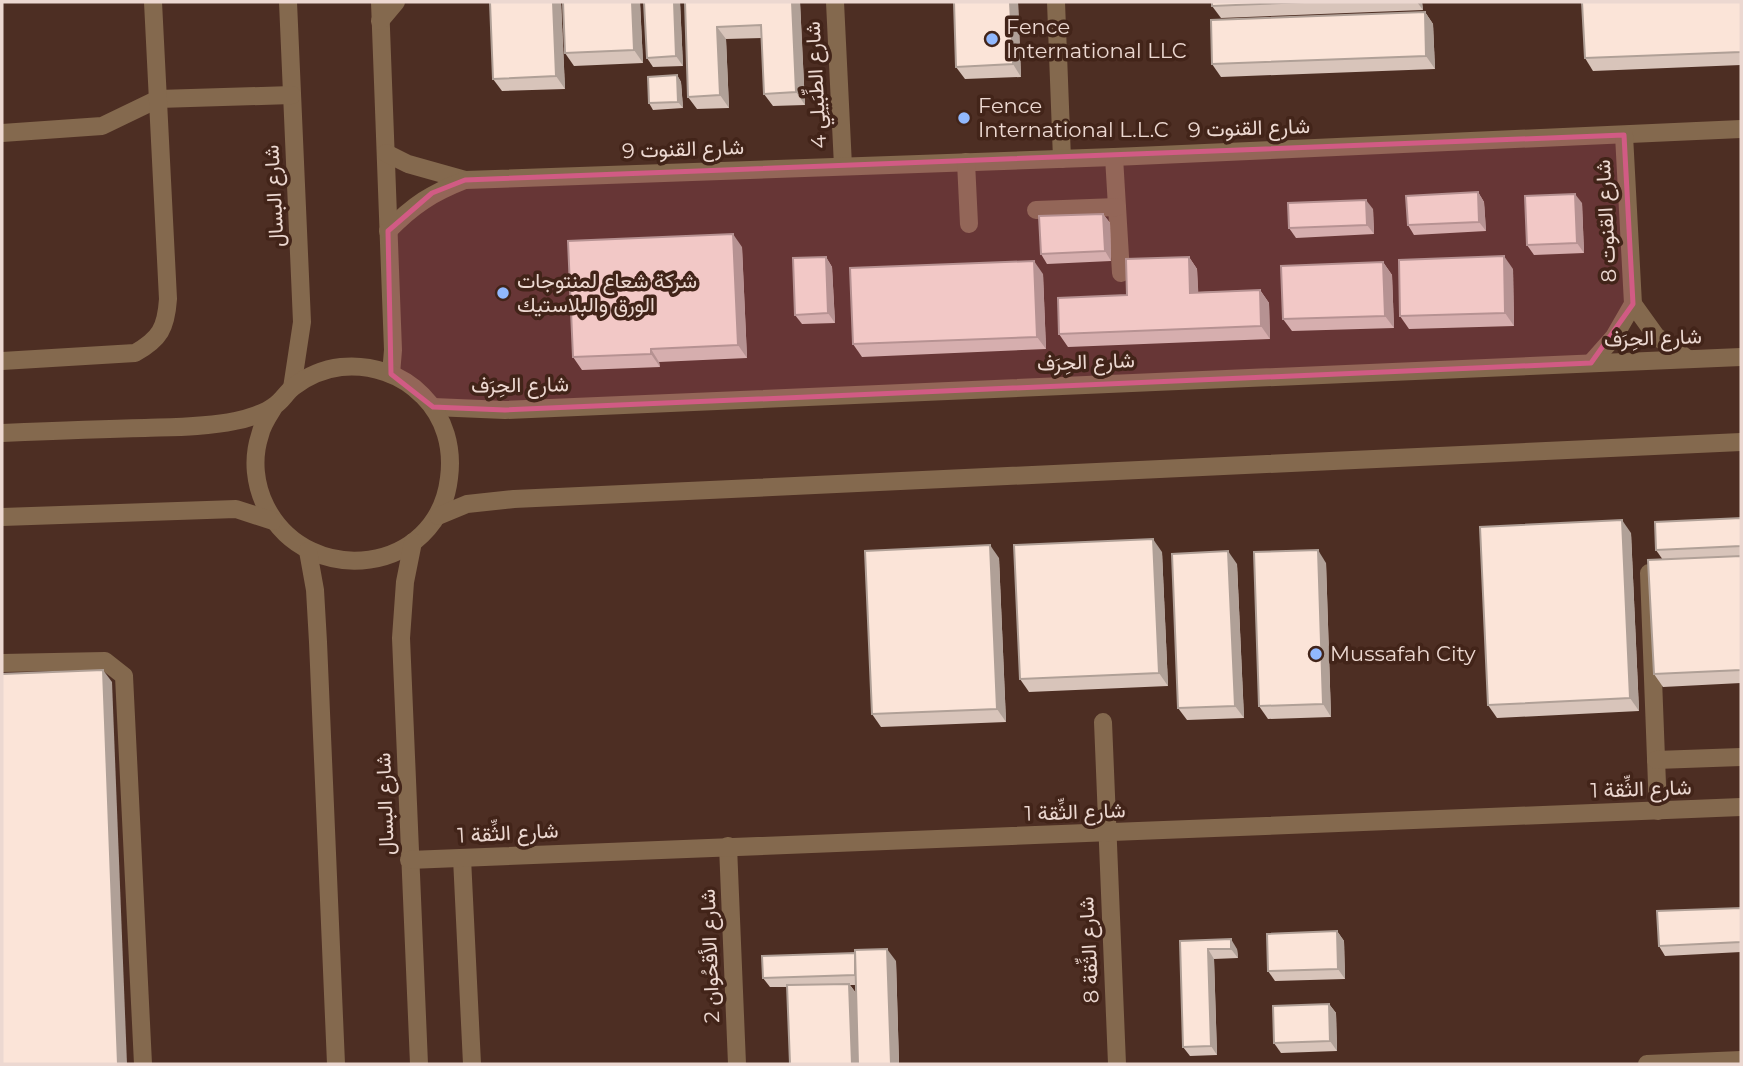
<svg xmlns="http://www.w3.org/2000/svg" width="1743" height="1066" font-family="Montserrat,Vazirmatn,sans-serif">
<rect width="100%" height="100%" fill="#4d2e23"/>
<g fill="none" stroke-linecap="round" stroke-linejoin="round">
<g stroke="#84694e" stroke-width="18">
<polyline points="288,2 302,322 292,388"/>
<polyline points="380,2 393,350 391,374"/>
<polyline points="835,2 843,166"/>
<polyline points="1056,2 1062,159"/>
<polyline points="380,21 396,2"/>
<polyline points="2,133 102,126 158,99 292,95"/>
<polyline points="386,153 408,164 465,180 1114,157 1741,129"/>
<polyline points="1114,157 1121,273"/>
<polyline points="966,162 969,224"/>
<polyline points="1036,210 1117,207"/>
<path d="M388,231C413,205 432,193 465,180"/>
<polyline points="1633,304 1656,336 1688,359"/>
<path d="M2,361L135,353C160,339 166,328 168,299L153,2"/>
<polyline points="1591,363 1614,337 1633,304 1624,135"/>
<polyline points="433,407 505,410 1741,357"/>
<path d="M2,433C49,431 97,429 145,428C174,427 206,427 235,421C246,419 265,413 274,406C281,402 286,393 293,387C306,377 324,369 341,367C371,364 402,374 423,396C445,418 453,448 449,478C438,574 309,590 266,507C255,485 252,459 260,435C262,425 269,415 274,407"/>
<polyline points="438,516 467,504 514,499 1741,442"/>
<polyline points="2,517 236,509 273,521"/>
<polyline points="413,542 405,582 401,638 419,1064"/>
<polyline points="308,551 315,590 318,642 336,1064"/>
<polyline points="1649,573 1658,811"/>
<polyline points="2,663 105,661 124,676 143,1064"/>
<polyline points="1103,722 1117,1064"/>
<polyline points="1656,760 1741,757"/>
<polyline points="728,846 737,1064"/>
<polyline points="462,858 472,1064"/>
<polyline points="409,860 1741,807"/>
<polyline points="1647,1064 1741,1060"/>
</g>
</g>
<g fill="#d8c4ba" fill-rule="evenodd">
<polygon points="490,2 561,2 565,89 502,91 493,79"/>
<polygon points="640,2 643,63 574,66 565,53"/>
<polygon points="644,2 680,2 683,66 653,67 647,58"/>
<polygon points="685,2 800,2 805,105 773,106 764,94 762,38 726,39 729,108 697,109 688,97"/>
<polygon points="954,2 1018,2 1021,77 965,79 956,67"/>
<polygon points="1212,2 1422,2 1423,10 1221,18 1212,6"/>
<polygon points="1741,2 1741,65 1593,71 1585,58"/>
<polygon points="1425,12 1433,24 1435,69 1221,77 1212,64"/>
<polygon points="677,75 681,82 683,108 653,110 649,103"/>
<polygon points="1478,192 1484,202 1486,231 1414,235 1408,225"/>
<polygon points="1582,203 1584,253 1534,255 1527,245"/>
<polygon points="1373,209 1374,234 1296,238 1289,228"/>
<polygon points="1103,214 1110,223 1111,261 1047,264 1041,254"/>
<polygon points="742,247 747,358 659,362 660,367 582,370 573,357"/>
<polygon points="826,257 832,267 835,323 802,324 795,315"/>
<polygon points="1189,257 1197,269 1198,292 1260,290 1269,303 1270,339 1068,347 1059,334 1127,295"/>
<polygon points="1383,262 1392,275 1394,328 1292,331 1283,319"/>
<polygon points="1513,269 1514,326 1409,329 1400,316"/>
<polygon points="1043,274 1046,349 862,357 853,344"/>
<polygon points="1741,518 1741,556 1663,560 1656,550"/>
<polygon points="1631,533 1639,711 1497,718 1488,705"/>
<polygon points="1162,552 1168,686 1029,692 1020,679"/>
<polygon points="1741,556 1741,683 1663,687 1654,674"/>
<polygon points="999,558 1006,722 881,727 872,714"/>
<polygon points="1326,563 1331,717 1268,719 1259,706"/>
<polygon points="1237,564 1244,718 1187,720 1178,708"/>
<polygon points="1741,908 1741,952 1665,956 1659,946"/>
<polygon points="1337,931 1344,941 1345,979 1275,981 1268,971"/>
<polygon points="1180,941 1237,949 1238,958 1214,959 1217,1055 1190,1056 1183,1047"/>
<path d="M896,961L899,1064H790L787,987H770L763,978ZM850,985H856V993Z"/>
<polygon points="1329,1004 1336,1013 1337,1051 1281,1053 1274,1043"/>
</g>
<g fill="#b0a097">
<polygon points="553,2 561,2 565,89 556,76"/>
<polygon points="632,2 640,2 643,63 634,50"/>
<polygon points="674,2 680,2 683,66 676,56"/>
<polygon points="792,2 800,2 805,105 796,92"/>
<polygon points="1010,2 1018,2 1021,77 1013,64"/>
<polygon points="1417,2 1422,2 1423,10"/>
<polygon points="1425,12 1433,24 1435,69 1426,56"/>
<polygon points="717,27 726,39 729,108 720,95"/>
<polygon points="677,75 681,82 683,108 678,102"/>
<polygon points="1478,192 1484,202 1486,231 1479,222"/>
<polygon points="1575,194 1582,203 1584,253 1577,243"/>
<polygon points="1366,200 1373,209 1374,234 1367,225"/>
<polygon points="1103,214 1110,223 1111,261 1105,251"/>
<polygon points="733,234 742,247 747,358 738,345"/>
<polygon points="1504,256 1513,269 1514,326 1505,313"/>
<polygon points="826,257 832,267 835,323 828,313"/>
<polygon points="1189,257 1197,269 1199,305 1190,293"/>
<polygon points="1034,261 1043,274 1046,349 1037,337"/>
<polygon points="1383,262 1392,275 1394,328 1385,316"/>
<polygon points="1260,290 1269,303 1270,339 1261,326"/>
<polygon points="651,349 659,362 660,367 651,354"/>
<polygon points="1622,520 1631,533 1639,711 1630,698"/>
<polygon points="1153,539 1162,552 1168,686 1159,673"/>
<polygon points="990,545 999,558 1006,722 997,709"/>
<polygon points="1318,550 1326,563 1331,717 1323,704"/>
<polygon points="1228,551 1237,564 1244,718 1235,706"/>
<polygon points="103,670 112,682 127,1064 118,1064"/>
<polygon points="1337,931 1344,941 1345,979 1338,969"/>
<polygon points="1231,939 1237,949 1238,958 1231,949"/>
<polygon points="887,949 896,961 899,1064 891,1064"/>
<polygon points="1208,949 1214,959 1217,1055 1211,1046"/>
<polygon points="849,984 858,996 860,1064 852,1064"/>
<polygon points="1329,1004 1336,1013 1337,1051 1330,1041"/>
</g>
<g fill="#fbe4d8" stroke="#b0a097" stroke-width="2">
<polygon points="490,2 553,2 556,76 493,79"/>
<polygon points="563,2 632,2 634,50 565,53"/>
<polygon points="644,2 674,2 676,56 647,58"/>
<polygon points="685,2 792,2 796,92 764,94 761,25 717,27 720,95 688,97"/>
<polygon points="954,2 1010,2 1013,64 956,67"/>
<polygon points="1212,2 1304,2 1212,6"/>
<polygon points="1582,2 1741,2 1741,52 1585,58"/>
<polygon points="1425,12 1426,56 1212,64 1211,20"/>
<polygon points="677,75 678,102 649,103 648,77"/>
<polygon points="1478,192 1479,222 1408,225 1406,196"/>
<polygon points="1575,194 1577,243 1527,245 1525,196"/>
<polygon points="1366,200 1367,225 1289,228 1288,203"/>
<polygon points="1103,214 1105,251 1041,254 1039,216"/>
<polygon points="733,234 738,345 651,349 651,354 573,357 568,241"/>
<polygon points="1504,256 1505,313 1400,316 1399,260"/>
<polygon points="826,257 828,313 795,315 793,258"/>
<polygon points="1189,257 1190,293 1260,290 1261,326 1059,334 1058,298 1127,295 1126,259"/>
<polygon points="1034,261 1037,337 853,344 850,268"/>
<polygon points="1383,262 1385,316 1283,319 1281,266"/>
<polygon points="1741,518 1741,546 1656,550 1655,522"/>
<polygon points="1622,520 1630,698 1488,705 1480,527"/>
<polygon points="1153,539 1159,673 1020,679 1014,545"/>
<polygon points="990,545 997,709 872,714 865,551"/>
<polygon points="1318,550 1323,704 1259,706 1254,552"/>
<polygon points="1228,551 1235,706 1178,708 1172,554"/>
<polygon points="1741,556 1741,670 1654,674 1648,560"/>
<polygon points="103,670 118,1064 2,1064 2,674"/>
<polygon points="1741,908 1741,942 1659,946 1657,911"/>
<polygon points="1337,931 1338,969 1268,971 1267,934"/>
<polygon points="1231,939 1231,949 1208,949 1211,1046 1183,1047 1180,941"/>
<polygon points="887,949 891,1064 858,1064 855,950"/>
<polygon points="855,953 855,975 763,978 762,956"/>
<polygon points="849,984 852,1064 790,1064 787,985"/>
<polygon points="1329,1004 1330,1041 1274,1043 1273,1006"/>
</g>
<path fill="#d15b84" fill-opacity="0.2" stroke="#d15b84" stroke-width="5" stroke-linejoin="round" d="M1624,135L1633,304L1591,363L505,410L433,407L391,374L388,231L432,193L465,180Z"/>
<g fill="#91b8fd" stroke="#422419" stroke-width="2.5">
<circle cx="992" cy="39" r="7"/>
<circle cx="964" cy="118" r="7"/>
<circle cx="503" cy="293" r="7"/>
<circle cx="1316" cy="654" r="7"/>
</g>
<g text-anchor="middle" stroke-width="7" stroke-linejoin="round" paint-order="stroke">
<g font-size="21" fill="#ecd8d1" stroke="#422419" text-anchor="start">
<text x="1006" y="34">Fence<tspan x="1006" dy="24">International LLC</tspan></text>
<text x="978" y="113">Fence<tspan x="978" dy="24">International L.L.C</tspan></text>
<text x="517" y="288">شركة شعاع لمنتوجات<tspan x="517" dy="24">الورق والبلاستيك</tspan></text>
<text x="1330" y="661">Mussafah City</text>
</g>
<g font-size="21" fill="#ecd8d1" stroke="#422419">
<text transform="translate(816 85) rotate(-93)" y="7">شارع الطِّبَيلِي 4</text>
<text transform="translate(1249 128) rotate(-2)" y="7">شارع القنوت 9</text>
<text transform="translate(683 149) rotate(-2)" y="7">شارع القنوت 9</text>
<text transform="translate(274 196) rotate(-93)" y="7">شارع البسال</text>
<text transform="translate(1606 221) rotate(-93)" y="7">شارع القنوت 8</text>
<text transform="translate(1653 338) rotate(-2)" y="7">شارع الحِرَف</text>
<text transform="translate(1086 362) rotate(-2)" y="7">شارع الحِرَف</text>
<text transform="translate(520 385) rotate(-1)" y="7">شارع الحِرَف</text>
<text transform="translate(1641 789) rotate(-2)" y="7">شارع الثِّقة 1</text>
<text transform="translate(385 804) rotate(-92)" y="7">شارع البسال</text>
<text transform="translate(1075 812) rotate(-2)" y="7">شارع الثِّقة 1</text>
<text transform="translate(508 833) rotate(-3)" y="7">شارع الثِّقة 1</text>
<text transform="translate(1089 950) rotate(-93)" y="7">شارع الثِّقة 8</text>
<text transform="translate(710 956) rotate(-92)" y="7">شارع الأقحُوان 2</text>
</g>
</g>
<rect width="1743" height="1066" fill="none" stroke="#ecd8d1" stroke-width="7"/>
</svg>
